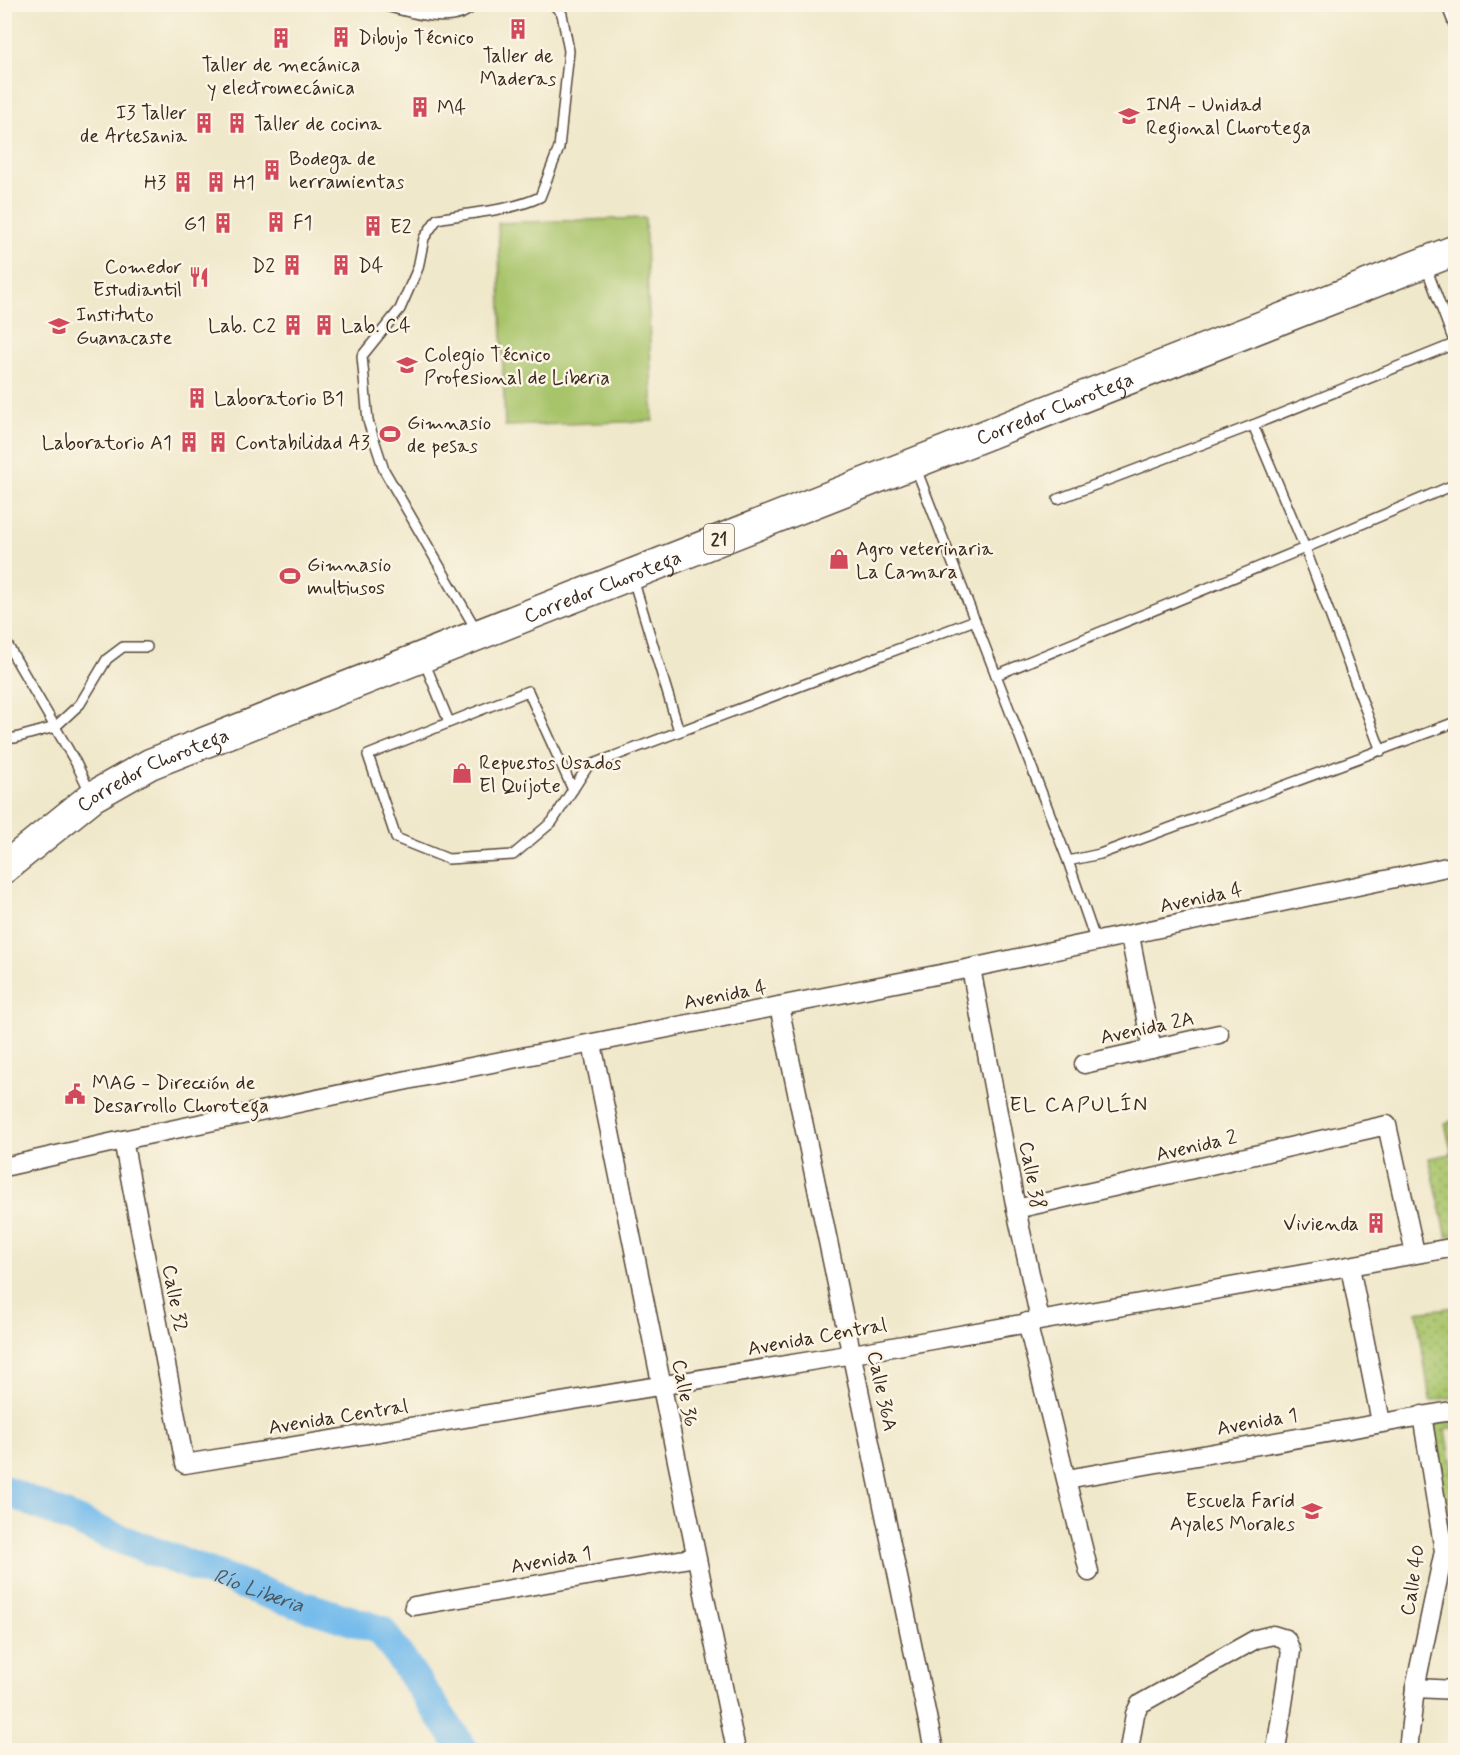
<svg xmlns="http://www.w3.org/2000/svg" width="1460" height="1755" font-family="Mynerve,sans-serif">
<defs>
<pattern id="grass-dots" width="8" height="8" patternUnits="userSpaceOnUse" patternTransform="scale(1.5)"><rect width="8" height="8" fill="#a8c46b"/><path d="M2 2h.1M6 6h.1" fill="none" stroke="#8a9f57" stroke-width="1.8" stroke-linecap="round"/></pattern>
</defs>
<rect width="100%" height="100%" fill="#fcf5e5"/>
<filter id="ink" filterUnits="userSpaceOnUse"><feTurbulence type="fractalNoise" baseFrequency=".0167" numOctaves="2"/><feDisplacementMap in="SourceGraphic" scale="12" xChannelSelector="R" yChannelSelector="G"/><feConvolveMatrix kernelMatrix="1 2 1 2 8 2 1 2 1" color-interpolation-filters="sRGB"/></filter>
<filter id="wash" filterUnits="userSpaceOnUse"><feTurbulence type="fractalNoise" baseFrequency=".008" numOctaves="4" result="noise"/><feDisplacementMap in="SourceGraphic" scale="24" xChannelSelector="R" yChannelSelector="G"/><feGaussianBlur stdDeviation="1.35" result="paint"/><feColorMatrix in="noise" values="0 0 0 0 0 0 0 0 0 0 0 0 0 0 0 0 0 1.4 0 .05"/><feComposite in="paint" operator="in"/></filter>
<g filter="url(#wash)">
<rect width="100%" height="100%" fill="#f0e8cb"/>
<g fill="url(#grass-dots)" stroke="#727744" stroke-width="1.5">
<polygon points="1455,1120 1455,1235 1447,1237 1429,1158 1452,1154 1445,1123"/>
<polygon points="1455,1307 1455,1397 1430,1401 1417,1312"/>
<polygon points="1455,1416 1455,1428 1446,1430 1456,1490 1455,1560 1450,1564 1428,1421"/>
</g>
<polygon fill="#a8c46b" stroke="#727744" stroke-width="1.5" points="645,218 653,421 505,426 498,223"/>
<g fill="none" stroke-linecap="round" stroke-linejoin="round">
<path stroke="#75bbec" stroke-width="30" id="s1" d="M4,1490L112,1536L273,1596L381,1630L464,1750"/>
</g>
</g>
<g filter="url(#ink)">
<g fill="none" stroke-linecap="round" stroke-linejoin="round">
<g stroke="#564638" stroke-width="12">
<g id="lane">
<path d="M378,4C402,10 436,22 460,14C466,12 472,7 477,4"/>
<polyline points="1446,4 1456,30"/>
<polyline points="1426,267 1456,347"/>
<polyline points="1253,425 1305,548 1381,751"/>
<polyline points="915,466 1068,861 1100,854 1456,722"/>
<polyline points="1058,499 1253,425 1454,344"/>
<polyline points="633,579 679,731"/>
<path d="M477,631L384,470L368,421L362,356L400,309L418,268L424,238L437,219C471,212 508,212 540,197L559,148L569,51L562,14L553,4"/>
<polyline points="4,639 76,763 91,794"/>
<polyline points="424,661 449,722"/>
<polyline points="996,675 1305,548 1456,484"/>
<polyline points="4,738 15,738 55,727 80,704 107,659 123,647 147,647"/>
<polyline points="573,790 528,691 368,755 396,838 448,859 513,855 552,822 588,766 975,620"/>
<polyline points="1068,861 1096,942"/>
</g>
</g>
<g stroke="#564638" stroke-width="21">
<g id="street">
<polyline points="1130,936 1152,1049"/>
<polyline points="971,968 1016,1209 1040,1320"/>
<polyline points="779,1006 934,1750"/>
<polyline points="592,1044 736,1750"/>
<polyline points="1084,1064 1219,1034"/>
<polyline points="123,1140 185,1464 853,1354 1456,1247"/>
<polyline points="4,1167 123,1140 436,1074 971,968 1456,865"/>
<polyline points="1016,1209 1387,1125 1415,1253"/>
<polyline points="1350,1267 1381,1422"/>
<polyline points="1027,1322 1089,1572"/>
<polyline points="1067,1479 1456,1410"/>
<polyline points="414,1606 696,1557"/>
<polyline points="1415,1688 1456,1690"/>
<polyline points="1129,1750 1135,1714 1140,1704 1256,1639 1273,1635 1286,1639 1291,1651 1276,1750"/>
<polyline points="1408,1750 1415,1688 1444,1551 1422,1415"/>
</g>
</g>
<g stroke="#564638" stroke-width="33">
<g id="primary">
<path id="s2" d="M4,868L92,797L150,764L1456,250"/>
</g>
</g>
<use href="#lane" stroke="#fff" stroke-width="9"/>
<use href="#street" stroke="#fff" stroke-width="18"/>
<use href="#primary" stroke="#fff" stroke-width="30"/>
</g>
</g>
<defs>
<g id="building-bare" transform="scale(1.62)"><path d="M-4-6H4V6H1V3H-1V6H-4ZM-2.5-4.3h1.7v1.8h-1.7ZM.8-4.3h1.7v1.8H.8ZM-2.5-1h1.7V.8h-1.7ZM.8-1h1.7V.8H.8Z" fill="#d1495b" stroke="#fcf5e5" stroke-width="2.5" paint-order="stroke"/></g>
<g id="university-bare" transform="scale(1.62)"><path d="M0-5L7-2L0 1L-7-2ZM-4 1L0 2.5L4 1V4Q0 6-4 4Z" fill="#d1495b" stroke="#fcf5e5" stroke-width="2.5" paint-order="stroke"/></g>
<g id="restaurant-bare" transform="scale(1.62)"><path d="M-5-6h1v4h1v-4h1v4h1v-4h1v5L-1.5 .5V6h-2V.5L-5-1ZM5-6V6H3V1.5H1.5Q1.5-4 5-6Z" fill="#d1495b" stroke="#fcf5e5" stroke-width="2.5" paint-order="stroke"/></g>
<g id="school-bare" transform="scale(1.62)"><path d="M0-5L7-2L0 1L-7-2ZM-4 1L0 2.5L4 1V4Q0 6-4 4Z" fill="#d1495b" stroke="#fcf5e5" stroke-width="2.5" paint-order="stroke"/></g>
<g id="stadium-bare" transform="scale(1.62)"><path d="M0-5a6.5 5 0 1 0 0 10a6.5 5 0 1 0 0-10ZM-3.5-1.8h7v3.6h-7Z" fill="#d1495b" stroke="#fcf5e5" stroke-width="2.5" paint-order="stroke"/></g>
<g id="shop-bare" transform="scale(1.62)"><path d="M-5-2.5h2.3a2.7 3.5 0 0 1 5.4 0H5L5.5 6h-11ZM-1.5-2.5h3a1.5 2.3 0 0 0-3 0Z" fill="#d1495b" stroke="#fcf5e5" stroke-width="2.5" paint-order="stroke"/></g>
<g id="civic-bare" transform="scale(1.62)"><path d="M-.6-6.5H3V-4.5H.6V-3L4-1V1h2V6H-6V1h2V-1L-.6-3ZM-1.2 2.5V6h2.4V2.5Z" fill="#d1495b" stroke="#fcf5e5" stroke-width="2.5" paint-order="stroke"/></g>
</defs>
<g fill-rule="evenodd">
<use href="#building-bare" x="518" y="29"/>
<use href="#building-bare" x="341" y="37"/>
<use href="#building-bare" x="281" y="38"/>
<use href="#building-bare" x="420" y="107"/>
<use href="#university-bare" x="1129" y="116"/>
<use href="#building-bare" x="204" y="123"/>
<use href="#building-bare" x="237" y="123"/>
<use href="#building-bare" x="272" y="170"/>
<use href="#building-bare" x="183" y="182"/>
<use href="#building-bare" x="216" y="182"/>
<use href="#building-bare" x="276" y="222"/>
<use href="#building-bare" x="223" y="223"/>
<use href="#building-bare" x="373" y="226"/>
<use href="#building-bare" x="292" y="265"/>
<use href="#building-bare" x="341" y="265"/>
<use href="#restaurant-bare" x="199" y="277"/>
<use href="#building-bare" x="293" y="325"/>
<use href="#building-bare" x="324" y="325"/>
<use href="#school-bare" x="59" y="326"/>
<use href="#school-bare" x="407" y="365"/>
<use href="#building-bare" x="197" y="398"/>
<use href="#stadium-bare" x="390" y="434"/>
<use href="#building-bare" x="189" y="442"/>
<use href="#building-bare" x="218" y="442"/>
<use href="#shop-bare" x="839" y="559"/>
<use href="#stadium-bare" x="290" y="576"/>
<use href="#shop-bare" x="462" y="773"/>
<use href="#civic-bare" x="75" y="1094"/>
<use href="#building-bare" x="1376" y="1223"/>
<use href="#school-bare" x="1312" y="1511"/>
</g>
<g text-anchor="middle" stroke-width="5" stroke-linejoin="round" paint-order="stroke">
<rect fill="#fcf5e5" stroke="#75675a" stroke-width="1.5" x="704" y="524" width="30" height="30" rx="4.5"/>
<g font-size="18" font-weight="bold" fill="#3b2a1e">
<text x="719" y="545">21</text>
</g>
<g font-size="20" fill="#3b2a1e" stroke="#fcf5e5" text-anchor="start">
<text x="358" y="44">Dibujo Técnico</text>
<text x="518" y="62" text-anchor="middle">Taller de<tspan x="518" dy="23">Maderas</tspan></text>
<text x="281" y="71" text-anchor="middle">Taller de mecánica<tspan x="281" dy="23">y electromecánica</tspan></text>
<text x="1146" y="111">INA - Unidad<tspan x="1146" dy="23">Regional Chorotega</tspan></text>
<text x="437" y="114">M4</text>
<text x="187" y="119" text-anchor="end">I3 Taller<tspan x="187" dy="23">de Artesania</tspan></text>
<text x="254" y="130">Taller de cocina</text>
<text x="289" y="165">Bodega de<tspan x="289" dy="23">herramientas</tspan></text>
<text x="166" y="189" text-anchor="end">H3</text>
<text x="233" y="189">H1</text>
<text x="293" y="229">F1</text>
<text x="206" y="230" text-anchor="end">G1</text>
<text x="390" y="233">E2</text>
<text x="275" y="272" text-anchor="end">D2</text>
<text x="358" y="272">D4</text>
<text x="182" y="273" text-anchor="end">Comedor<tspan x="182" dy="23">Estudiantil</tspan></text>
<text x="76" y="321">Instituto<tspan x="76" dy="23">Guanacaste</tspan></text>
<text x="276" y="332" text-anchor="end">Lab. C2</text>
<text x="341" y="332">Lab. C4</text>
<text x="424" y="361">Colegio Técnico<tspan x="424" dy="23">Profesional de Liberia</tspan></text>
<text x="214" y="405">Laboratorio B1</text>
<text x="407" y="429">Gimnasio<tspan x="407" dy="23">de pesas</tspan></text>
<text x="172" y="449" text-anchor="end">Laboratorio A1</text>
<text x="235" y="449">Contabilidad A3</text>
<text x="856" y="555">Agro veterinaria<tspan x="856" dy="23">La Camara</tspan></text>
<text x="307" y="571">Gimnasio<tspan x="307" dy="23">multiusos</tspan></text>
<text x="479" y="769">Repuestos Usados<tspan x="479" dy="23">El Quijote</tspan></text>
<text x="92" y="1089">MAG - Dirección de<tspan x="92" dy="23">Desarrollo Chorotega</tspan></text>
<text x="1359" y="1230" text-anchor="end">Vivienda</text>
<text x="1295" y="1507" text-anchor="end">Escuela Farid<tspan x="1295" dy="23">Ayales Morales</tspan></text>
</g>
<g font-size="20" fill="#3b2a1e" stroke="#fcf5e5">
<text dy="7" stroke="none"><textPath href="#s2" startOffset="1152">Corredor Chorotega</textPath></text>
<text dy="7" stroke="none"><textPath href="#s2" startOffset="666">Corredor Chorotega</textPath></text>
<text dy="7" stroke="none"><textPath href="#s2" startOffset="180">Corredor Chorotega</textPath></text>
<text transform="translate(1201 897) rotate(-12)" y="7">Avenida 4</text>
<text transform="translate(725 994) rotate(-11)" y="7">Avenida 4</text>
<text transform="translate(1147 1027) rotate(-12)" y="7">Avenida 2A</text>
<text transform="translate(1196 1145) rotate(-13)" y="7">Avenida 2</text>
<text transform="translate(1033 1175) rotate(79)" y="7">Calle 38</text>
<text transform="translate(176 1298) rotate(79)" y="7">Calle 32</text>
<text transform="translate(817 1336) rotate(-10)" y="7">Avenida Central</text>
<text transform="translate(883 1391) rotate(78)" y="7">Calle 36A</text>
<text transform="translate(686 1393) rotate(79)" y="7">Calle 36</text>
<text transform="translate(338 1416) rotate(-9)" y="7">Avenida Central</text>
<text transform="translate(1257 1421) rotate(-10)" y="7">Avenida 1</text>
<text transform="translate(551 1559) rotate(-10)" y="7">Avenida 1</text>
<text transform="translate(1412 1580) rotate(-81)" y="7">Calle 40</text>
</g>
<g font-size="21" letter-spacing="1.5" fill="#3b2a1e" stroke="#fcf5e5">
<text x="1079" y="1111">EL CAPULÍN</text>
</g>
<g font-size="21" font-style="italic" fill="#4c565c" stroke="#fcf5e5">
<text dy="7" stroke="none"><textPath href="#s1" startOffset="274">Río Liberia</textPath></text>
</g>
</g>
<rect width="1460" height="1755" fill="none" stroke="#fcf5e5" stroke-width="24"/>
</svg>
